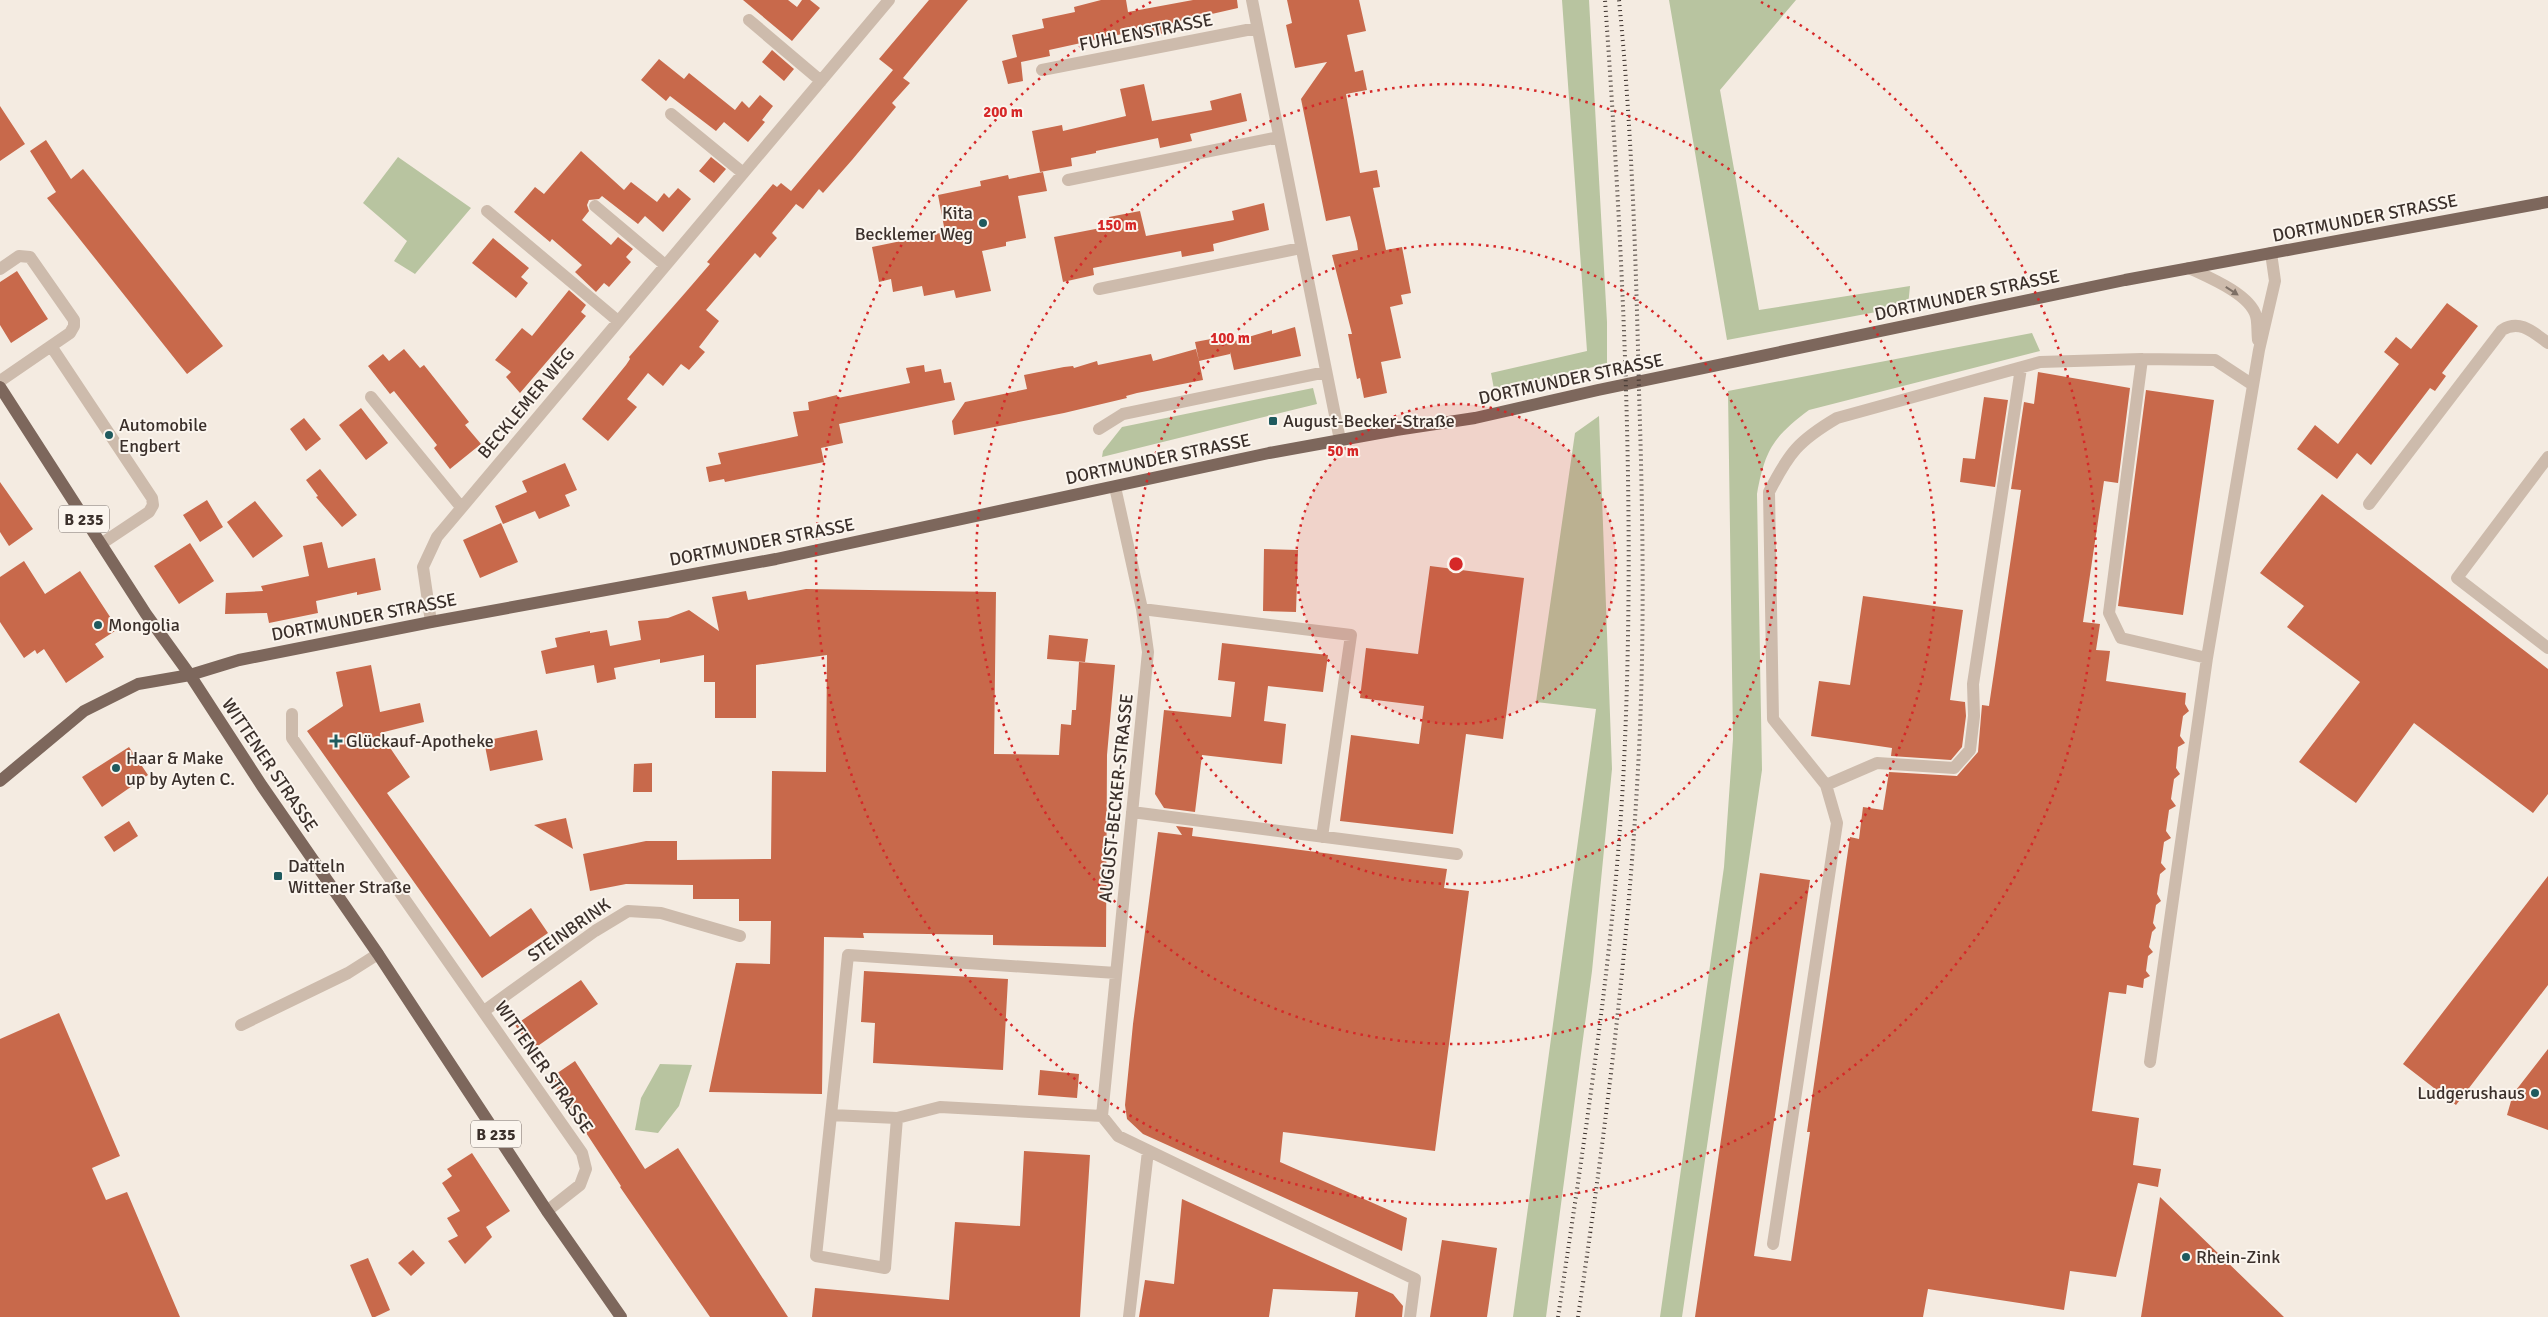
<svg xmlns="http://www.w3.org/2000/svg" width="2548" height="1317" font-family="Signika,sans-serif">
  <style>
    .green { fill: #b8c4a0 }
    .building { fill: #c8694b }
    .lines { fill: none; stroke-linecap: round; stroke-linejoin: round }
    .minor { stroke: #cdbbac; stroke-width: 12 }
    .major { stroke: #7d675c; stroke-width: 12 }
    .rail { stroke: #3b302b; stroke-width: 4; stroke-dasharray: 1 4; stroke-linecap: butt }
    .oneway { fill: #7d6f65 }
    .ring { fill: none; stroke: #d62828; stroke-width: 2.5; stroke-dasharray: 2.5 5 }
    .poi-dot { fill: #1f5a5e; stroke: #fbf5ee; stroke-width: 2 }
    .labels { text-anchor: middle; stroke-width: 4; stroke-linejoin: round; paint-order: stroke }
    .shield { fill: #fbf5ee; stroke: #756b66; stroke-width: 1 }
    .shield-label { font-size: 16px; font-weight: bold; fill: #3b302b }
    .street-label { font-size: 18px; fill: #3b302b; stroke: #fbf5ee }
    .poi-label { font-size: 18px; fill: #3b302b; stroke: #fbf5ee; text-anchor: start }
    .centre { fill: #d62828; stroke: #fbf5ee; stroke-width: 2.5 }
    .ring-label { font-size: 15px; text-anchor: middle; font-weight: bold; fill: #d62828; stroke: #fbf5ee; stroke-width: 4; stroke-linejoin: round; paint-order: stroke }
  </style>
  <rect width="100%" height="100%" fill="#f4ebe1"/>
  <path class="green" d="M1562,0H1589L1607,322V364L1494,389L1491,373L1587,351Z
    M1669,0H1796L1720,90L1759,310L1910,286L1908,306L1727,340Z
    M398,157L471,208L415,274L394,261L407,241L363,203Z
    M2032,333L2040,351L1809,410C1773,437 1765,450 1757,494L1762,770L1682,1317H1660L1724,867L1733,739L1728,391Z
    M1313,388L1317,404L1102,457L1103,451L1122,427Z
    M1599,416L1612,769L1592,971L1546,1317H1513L1596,709L1536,702L1575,433Z
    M660,1064L692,1065L679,1106L658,1133L635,1130L641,1098Z"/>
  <path class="building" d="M743,0H788L797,7L802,0H810L820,8L792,41Z
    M929,0H968L903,78L910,83L892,103L896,107L852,160L823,193L819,189L803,209L796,204L772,233L777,238L769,247L760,258L755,253L706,310L719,321L699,347L705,352L689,370L681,364L663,386L648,373L627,399L637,407L608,441L582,419L626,365L630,359L629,357L685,293L710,264L707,262L773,184L777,187L781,183L791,191L893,70L879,59Z
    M1101,0H1126L1128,12L1193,0H1237L1238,8L1168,24L1170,32L1138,38L1136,31L1049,50L1050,56L1021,62L1023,81L1008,84L1002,61L1017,57L1012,35L1044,28L1042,19L1075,12L1074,7Z
    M1287,0H1359L1366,31L1347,35L1355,72L1363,70L1367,90L1346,94L1354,138L1360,173L1377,170L1380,187L1373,188L1386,250L1402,247L1411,293L1401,295L1403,304L1390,307L1401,358L1381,362L1387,393L1364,398L1360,378L1357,379L1348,334H1352L1332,255L1358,250L1357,243L1350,216L1326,221L1301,99L1327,62L1295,68L1286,25L1292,23Z
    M772,50L794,69L784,81L762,62Z
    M659,59L684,79L689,73L735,110L742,101L749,108L760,95L773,106L762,120L765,122L748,142L724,122L716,131L670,96L666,101L641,80Z
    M1144,84L1152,121L1212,110L1210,101L1241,93L1247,121L1190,134L1192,141L1160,148L1158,138L1096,151V153L1071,158L1072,166L1040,172L1032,131L1062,125L1063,131L1126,116L1120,89Z
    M0,106L25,144L0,161Z
    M46,140L71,179L83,169L223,346L187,374L47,198L56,192L30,151Z
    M581,151L624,190L631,182L657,202L664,193L669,198L678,188L691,199L663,232L645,216L638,224L602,196L599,199L589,200L587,205L589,211L582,220L611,245L618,237L633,249L626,257L631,262L609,287L604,283L596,292L575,272L582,265L552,239L550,242L514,212L535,187L544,194Z
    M711,157L726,169L714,183L699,171Z
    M1043,172L1047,191L1018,196L1026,238L1006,242V246L982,251L991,291L956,298L954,290L924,296L922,286L893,292L891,279L879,282L872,247L945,232L938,195L981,186L980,181L1008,175L1009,179Z
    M1264,203L1269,230L1213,244L1214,251L1182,257L1181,251L1118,263L1093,268L1094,275L1063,282L1054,237L1111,226L1109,217L1140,211L1146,236L1234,220L1232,211Z
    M493,238L529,268L521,277L528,283L516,298L472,263Z
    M17,271L48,319L11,343L0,325V282Z
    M569,290L586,305L581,312L586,316L520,393L506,377L511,372L495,360L522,328L532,336Z
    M2447,303L2478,326L2442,373L2446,376L2435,391L2430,388L2371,465L2357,453L2337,479L2297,449L2315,425L2338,444L2399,364L2384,352L2396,337L2411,349Z
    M1295,327L1301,356L1234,370L1230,352V354L1199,361L1203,380L1137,393L1126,396L1127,398L1064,413L954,435L952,421L965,402L1027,389L1024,375L1064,367L1073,366L1074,368L1097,361L1098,365L1151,354L1153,361L1196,349L1199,361L1195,342L1227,336L1228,343L1272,330V334Z
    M404,349L420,368L424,365L469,422L465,425L481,444L450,469L434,448L437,445L394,391L390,394L368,366L383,354L389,361Z
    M924,365L925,372L941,369L944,383L951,382L955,400L839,424L843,443L821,448L824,462L725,482L724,479L709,482L706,467L721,464L718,453L798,436L793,412L809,410L808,402L837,395L838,398L910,383L906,368Z
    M2038,372L2130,388L2118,483L2104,481L2083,622L2100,624L2096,650L2110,651L2106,681L2186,693L2185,704L2189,711L2183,716L2180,736L2185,743L2178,747L2176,768L2180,774L2174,779L2171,799L2176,806L2169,810L2166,831L2171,838L2164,842L2161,863L2166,869L2160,874L2157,894L2161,901L2156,905L2153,923L2156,928L2152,932L2149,947L2153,952L2148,956L2146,971L2150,976L2144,979L2143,988L2127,985L2126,994L2109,992L2092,1111L2139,1118L2133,1165L2161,1169L2158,1187L2138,1183L2116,1277L2070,1271L2064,1310L1928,1289L1923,1317H1695L1760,873L1810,880L1754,1256L1791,1261L1810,1132H1807L1850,837L1859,839L1863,807L1883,810L1889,772L1957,776L1978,752L1982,705L1989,706L2021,490L2011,489L2024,402L2034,404Z
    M2146,390L2214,400L2183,615L2118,606Z
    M1984,397L2008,400L1995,487L1960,482L1963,458L1975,459Z
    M361,408L388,443L366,460L339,425Z
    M304,418L321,439L306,451L290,429Z
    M565,463L577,490L565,495L570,506L539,519L535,511L503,524L495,506L527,492L522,481Z
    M320,469L357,515L342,527L316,497L318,496L306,480Z
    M0,482L33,529L9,546L0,532Z
    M2322,494L2548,669V794L2533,813L2414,723L2356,803L2299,762L2360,682L2287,627L2304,606L2260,573Z
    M207,500L223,527L200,542L183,515Z
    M255,501L283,536L253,558L227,522Z
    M501,523L518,562L480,578L463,540Z
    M322,542L328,568L375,558L381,590L357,595V592L316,601L318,613L269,623L267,613L225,614L226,593L263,591L261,586L309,576L303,546Z
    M190,543L214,581L179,604L154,566Z
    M1264,549L1298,550L1296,612L1263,611Z
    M24,561L45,594L80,571L118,629L95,644L104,657L66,683L44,649L37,654L35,650L24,658L0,622V577Z
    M1430,566L1524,578L1503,739L1466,734L1453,834L1340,821L1351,735L1419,744L1424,706L1360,698L1366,648L1418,654Z
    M806,589L996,592L994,754L1059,755L1061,724L1071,725L1072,710H1076L1079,662L1115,665L1107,755L1106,947L993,945V935L863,933L864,938L824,937L822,1094L709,1092L736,963L770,964L771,921H739V899H693V885L626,884L590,891L583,854L646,841H677V860L771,859L772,771L826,772L827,655L756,665V718H715V682H704V655L660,663V659L614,668L616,679L597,683L594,665L546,674L541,651L557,647L555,638L590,631V633L607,630L610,646L641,640L638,621L668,618L689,610L719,631L712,597L746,591L748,600Z
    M1863,596L1963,610L1950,700L1965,702L1966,716L1962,747L1951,760L1891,756L1892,748L1811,736L1819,681L1850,685Z
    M1049,635L1088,639L1085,662L1047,659Z
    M1222,643L1328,655L1323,692L1268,686L1264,721L1286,724L1282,764L1202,755L1195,812L1164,808L1155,794L1164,710L1231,717L1235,682L1218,680Z
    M371,665L380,712L420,703L424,722L380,733L410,777L387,793L490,937L531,908L548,933L482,978L307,731L343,706L336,672Z
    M537,730L543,760L490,771L484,741Z
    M129,747L148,775L102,807L82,777Z
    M652,763V792H633L634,764Z
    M566,818L573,849L534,825Z
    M129,821L138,836L114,852L104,837Z
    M1176,826L1193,828L1192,836L1447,869L1444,888L1469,891L1435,1151L1283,1132L1280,1162L1407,1218L1402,1251L1143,1134L1127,1119L1125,1105L1133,1024L1158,832L1182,835Z
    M2548,876V985L2456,1105L2403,1064Z
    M864,971L1008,979L1003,1070L873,1063L875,1023L861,1022Z
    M581,980L598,1004L532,1050L515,1025Z
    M59,1013L120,1156L92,1168L106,1200L127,1192L180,1317H0V1039Z
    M2548,1049V1130L2507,1115L2513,1094Z
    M575,1061L645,1169L678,1148L788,1317H710L620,1187L621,1186L550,1078Z
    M1040,1070L1079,1074L1077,1098L1038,1095Z
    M1024,1151L1090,1155L1080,1317H812L815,1288L949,1300L955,1222L1020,1226Z
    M472,1153L510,1211L486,1227L492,1237L465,1264L448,1241L458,1236L447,1218L460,1211L442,1183L452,1176L447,1169Z
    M2160,1197L2284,1317H2141Z
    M1182,1199L1393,1294L1403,1306L1402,1317H1355L1358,1292L1273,1289L1269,1317H1139L1145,1280L1174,1284Z
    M1442,1240L1497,1248L1487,1317H1430Z
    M413,1250L425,1263L411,1276L398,1263Z
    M368,1258L390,1310L375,1317H372L350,1265Z"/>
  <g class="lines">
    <path class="minor" d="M1252,0L1340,440
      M749,20L821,81
      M1042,70L1257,28
      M671,114L743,173
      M1068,180L1279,137
      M595,206L665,265
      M487,211L618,321
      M2189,268C2208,277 2250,294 2256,316C2258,323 2257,332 2258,340
      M0,269L19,256L30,257L74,320V326L70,333L0,381
      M1099,289L1301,248
      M51,346L152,498L153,505L149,512L101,544
      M2142,359L2109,613L2121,638L2207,658
      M371,397L461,507
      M1099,429L1123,414L1326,372
      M2548,457L2457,578L2548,648
      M2369,504L2502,330C2520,319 2533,332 2548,343
      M1142,609L1351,635L1322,837
      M431,622L423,567L437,537L889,0
      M292,714V738L582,1153L586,1169L580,1185L547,1211
      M1826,785L1877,763L1954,768L1970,750L1974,716L1973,684L2021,368
      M1132,812L1457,854
      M1116,973L848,955L816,1256L885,1268L897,1118L940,1107L1102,1116L1118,1136L1415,1279L1410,1317
      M484,1011L595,931L628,911L661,913L740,936
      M241,1025L348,973L378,954
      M2150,1062L2207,658L2259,350L2275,281L2271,253
      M831,1115L897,1118
      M1102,1116L1148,652L1142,609L1115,487
      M1773,1244L1837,823L1826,785L1773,719L1769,492C1789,453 1798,441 1837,418L2040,362L2142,359L2215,360L2253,385
      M1129,1317L1148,1151"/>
    <path class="major" d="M0,387L146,614L190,675L262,786L378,954L547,1211L621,1317
      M0,781L84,711L138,684L190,675L239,660L431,622L776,559L1269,453L1396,430L1475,418L1598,390L2125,280L2548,202"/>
    <path class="rail" d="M1558,1317C1585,1135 1615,947 1624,763C1636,509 1623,253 1605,0
      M1578,1317C1605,1135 1628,953 1638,769C1645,643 1643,517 1639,391C1636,261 1632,130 1619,0"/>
  </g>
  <defs><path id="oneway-solid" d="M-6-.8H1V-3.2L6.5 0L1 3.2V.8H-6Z" transform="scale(1.25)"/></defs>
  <use class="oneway" href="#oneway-solid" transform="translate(2232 291) rotate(33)"/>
  <circle cx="1456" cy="564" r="160" fill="#d62828" fill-opacity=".12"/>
  <g class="ring">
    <circle cx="1456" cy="564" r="160"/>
    <circle cx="1456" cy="564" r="320"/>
    <circle cx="1456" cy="564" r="480"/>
    <path d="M1761 2A640 640 0 1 1 1151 2"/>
  </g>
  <g class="poi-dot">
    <circle cx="983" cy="223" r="5"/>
    <rect x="1268" y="416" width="10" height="10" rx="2.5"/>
    <circle cx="109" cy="435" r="5"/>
    <circle cx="98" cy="625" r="5"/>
    <path d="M333.5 733.5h5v5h5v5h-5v5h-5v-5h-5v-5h5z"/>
    <circle cx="116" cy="768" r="5"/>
    <rect x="273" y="871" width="10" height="10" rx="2.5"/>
    <circle cx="2535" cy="1093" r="5"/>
    <circle cx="2186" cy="1257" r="5"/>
  </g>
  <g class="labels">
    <g class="shield">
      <rect x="59" y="505.5" width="50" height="27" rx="4"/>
      <rect x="471" y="1120.5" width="50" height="27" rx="4"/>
    </g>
    <g class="shield-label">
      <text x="84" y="525">B 235</text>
      <text x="496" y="1140">B 235</text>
    </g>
    <g class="street-label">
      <text transform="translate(1146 32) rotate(-11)" y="6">FUHLENSTRASSE</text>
      <text transform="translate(2365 218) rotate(-11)" y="6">DORTMUNDER STRASSE</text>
      <text transform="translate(1967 295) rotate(-12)" y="6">DORTMUNDER STRASSE</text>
      <text transform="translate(1571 379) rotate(-12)" y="6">DORTMUNDER STRASSE</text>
      <text transform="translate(526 403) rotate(-50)" y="6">BECKLEMER WEG</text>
      <text transform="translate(1158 459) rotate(-12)" y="6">DORTMUNDER STRASSE</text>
      <text transform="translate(762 542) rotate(-11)" y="6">DORTMUNDER STRASSE</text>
      <text transform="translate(364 617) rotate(-11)" y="6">DORTMUNDER STRASSE</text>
      <text transform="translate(270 765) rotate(56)" y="6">WITTENER STRASSE</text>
      <text transform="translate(1116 798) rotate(-84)" y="6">AUGUST-BECKER-STRASSE</text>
      <text transform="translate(569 930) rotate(-35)" y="6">STEINBRINK</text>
      <text transform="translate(544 1067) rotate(55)" y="6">WITTENER STRASSE</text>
    </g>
    <g class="poi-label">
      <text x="973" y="219" text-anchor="end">Kita<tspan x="973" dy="21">Becklemer Weg</tspan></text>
      <text x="1283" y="427">August-Becker-Straße</text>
      <text x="119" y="431">Automobile<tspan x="119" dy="21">Engbert</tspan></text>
      <text x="108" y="631">Mongolia</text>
      <text x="346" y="747">Glückauf-Apotheke</text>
      <text x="126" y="764">Haar &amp; Make<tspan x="126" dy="21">up by Ayten C.</tspan></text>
      <text x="288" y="872">Datteln<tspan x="288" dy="21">Wittener Straße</tspan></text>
      <text x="2525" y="1099" text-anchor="end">Ludgerushaus</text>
      <text x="2196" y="1263">Rhein-Zink</text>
    </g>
  </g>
  <circle cx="1456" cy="564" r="8" class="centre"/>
  <g class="ring-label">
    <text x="1003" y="117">200 m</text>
    <text x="1117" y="230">150 m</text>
    <text x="1230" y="343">100 m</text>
    <text x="1343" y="456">50 m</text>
  </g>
</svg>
